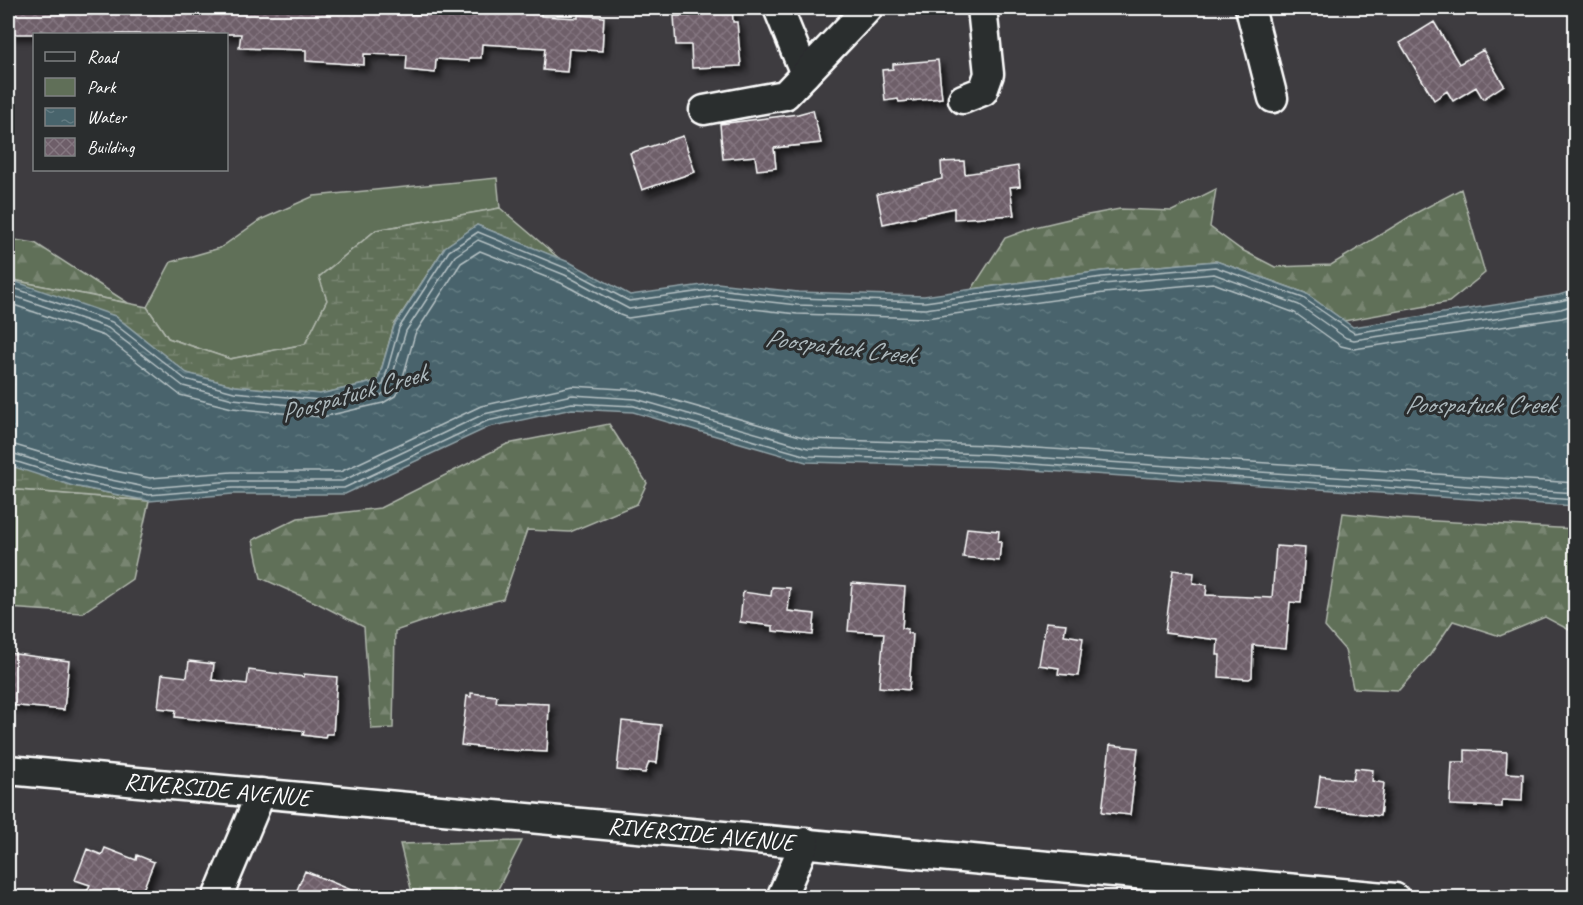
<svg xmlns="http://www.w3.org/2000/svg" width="1583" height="905" font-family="Caveat,sans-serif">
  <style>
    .green { fill: #606f58; stroke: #b0b7ac; stroke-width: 1.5 }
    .forest { fill: url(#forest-firs); stroke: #b0b7ac; stroke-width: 1.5 }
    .wetland { fill: url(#wetland-marsh); stroke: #b0b7ac; stroke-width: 1.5 }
    .water { fill: url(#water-ripples); stroke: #91a2a7; stroke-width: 1.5 }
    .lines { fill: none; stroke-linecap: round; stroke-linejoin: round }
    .shore { stroke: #b6c1c4; stroke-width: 1.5 }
    .building { fill: url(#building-cross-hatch); stroke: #fff; stroke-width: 1.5; filter: url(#shadow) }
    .minor-casing { stroke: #fff; stroke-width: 33 }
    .minor { stroke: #2a2d2e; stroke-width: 28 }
    .labels { text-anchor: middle; stroke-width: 6; stroke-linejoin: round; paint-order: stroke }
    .street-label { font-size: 24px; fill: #fff; stroke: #2a2d2e }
    .water-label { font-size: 26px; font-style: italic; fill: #adb9bd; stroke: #2a2d2e }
  </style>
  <defs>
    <pattern id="forest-firs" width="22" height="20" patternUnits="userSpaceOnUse" patternTransform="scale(1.5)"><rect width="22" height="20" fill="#606f58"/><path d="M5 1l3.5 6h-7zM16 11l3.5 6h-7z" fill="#788571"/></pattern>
    <pattern id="wetland-marsh" width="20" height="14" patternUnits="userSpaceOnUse" patternTransform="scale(1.5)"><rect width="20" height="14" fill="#606f58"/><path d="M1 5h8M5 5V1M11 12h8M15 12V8" fill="none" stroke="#788571"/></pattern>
    <pattern id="water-ripples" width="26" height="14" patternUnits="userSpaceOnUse" patternTransform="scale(1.5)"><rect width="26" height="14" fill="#48646c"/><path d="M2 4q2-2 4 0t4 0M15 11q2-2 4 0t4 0" fill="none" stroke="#637b82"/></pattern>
    <pattern id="building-cross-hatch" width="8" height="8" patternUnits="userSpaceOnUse" patternTransform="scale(1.5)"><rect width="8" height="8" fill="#6e5e69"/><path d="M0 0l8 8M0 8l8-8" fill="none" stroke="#847680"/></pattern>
    <filter id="shadow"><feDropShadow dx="5.5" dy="5.5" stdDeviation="3" flood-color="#0009"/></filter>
  </defs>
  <rect width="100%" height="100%" fill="#3e3c40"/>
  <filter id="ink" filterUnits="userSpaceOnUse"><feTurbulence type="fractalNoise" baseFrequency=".0167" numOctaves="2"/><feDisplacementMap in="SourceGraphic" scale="12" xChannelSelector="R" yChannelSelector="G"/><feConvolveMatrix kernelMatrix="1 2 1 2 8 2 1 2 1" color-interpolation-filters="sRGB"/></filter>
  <g filter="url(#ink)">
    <path class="green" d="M497,178L500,208L376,230L320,276L327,300L305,344L230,359L168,338L147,307L171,262L220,248L260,220L314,196Z"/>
    <path class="forest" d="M1216,189L1210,227L1240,249L1275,267L1331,265L1414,214L1461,189L1485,273L1449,302L1344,321L1305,293L1216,261L1102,271L972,289L1005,238L1035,227L1077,217L1120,209L1172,211Z
      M8,239L35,243L128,303L8,279Z
      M609,424L647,483L637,504L570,532L527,530L503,599L439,616L395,631L393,728L371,729L364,627L319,604L261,578L253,540L298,518L380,508L507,444Z
      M8,489L149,501L132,579L82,613L8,608Z
      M1343,513L1401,519L1575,529V633L1545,617L1500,636L1453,621L1430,655L1399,690L1353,688L1345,650L1325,627Z
      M522,841L494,897H413L400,844Z"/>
    <path class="wetland" d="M500,208L560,259L477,225L445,247L394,325L378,381L320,394L235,386L186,373L115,316L8,296V279L147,307L168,338L230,359L305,344L327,300L319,277L376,230Z
      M8,460L73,486L149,501L8,489Z"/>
    <path class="water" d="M477,225L571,263L630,295L717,283L798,292L924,296L1102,271L1216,261L1305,293L1353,327L1559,295L1575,290V506L987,467L806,462L633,412L572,409L489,427L345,494H233L149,501L73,486L8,465V279L115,316L187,373L235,386L320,394L378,381L394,326L445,247Z"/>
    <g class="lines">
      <path class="shore" d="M8,286L112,322L185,379L234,392L320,400L383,385L399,328L449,251L478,232L568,269L629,301L717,289L798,298L925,302L1102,277L1215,267L1303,298L1354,333L1560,301L1576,297
        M8,294L108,328L183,386L233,399L320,408L381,395L388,390L406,331L455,256L478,240L565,275L629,309L717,296L797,305L925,309L1103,284L1214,274L1299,305L1346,338L1354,340L1561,309L1576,304
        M8,303L104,336L180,395L232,408L322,417L383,403L395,396L400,388L415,334L461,263L480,251L561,283L620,315L628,318L717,305L797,314L926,318L1104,293L1213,283L1295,313L1341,346L1354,349L1562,318L1576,314
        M8,443L79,464L150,478L232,472H340L481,406L572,386L638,390L810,439L989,445L1576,483
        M8,452L77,473L150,488L232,481H342L484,414L572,395L636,399L808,448L988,454L1576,493
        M8,459L75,480L149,495L233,488H344L487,421L572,403L634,406L807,456L987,461L1576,500"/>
    </g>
    <path class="building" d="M8,8H381V13L451,15L452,8H484L541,12V16L578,18V15L604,17L602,51L569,49L567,72L543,70L545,48L482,44L481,58H469V61L436,59L435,73L406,70L407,55L364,54V65L306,61V50L239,48L241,34H73L41,31V34H8Z
      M689,8H732L733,22H737L741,66L692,68L691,45H676L674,16H689Z
      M1434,22L1459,64L1483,50L1504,85L1483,99L1476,87L1453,101L1447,91L1434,100L1400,43Z
      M938,60L942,98L899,102L898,99L885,101L882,70L893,69V64Z
      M813,110L821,143L774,148L776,168L757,170L755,156L723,159L720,124L798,114Z
      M683,136L695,172L642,190L630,153Z
      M964,161L965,174L1018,166L1020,186L1010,187L1014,215L954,219V208L883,224L877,194L942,179L941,162Z
      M967,528L999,531L998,542H1001L999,561L963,557Z
      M1276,546L1305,548L1301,603L1290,602L1286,648L1253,645L1252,677L1249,679L1219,677L1220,655H1217L1218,640L1165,633L1173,570L1194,573L1193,583L1207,585L1206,595L1272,598Z
      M852,583L905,587L902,628L908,629L907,633L913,634L909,690L879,687L884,633L848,631Z
      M772,587L790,588L788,611L815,614L813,635L773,631V626L740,622L743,592L771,596Z
      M1046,622L1066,624L1064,635L1083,638L1078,676L1058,674L1059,668L1039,665Z
      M8,653L69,661L64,710L8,705Z
      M189,661L214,664L212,680L247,684L249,670L304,677V674L337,677L333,734H326L325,738L303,735L304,731L299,730L175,717L176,710L158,708L162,674L187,677Z
      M471,693L497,696L496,702L549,704L547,752L507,750L461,745L467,696L471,697Z
      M622,721L661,725L657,763L649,762L645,773L617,770Z
      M1110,745L1138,748L1130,815L1102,812Z
      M1465,750L1507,752L1506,773L1523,774L1522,801L1502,800V807L1450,805L1452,762H1465Z
      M1355,768L1373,770L1372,781L1384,783L1380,816L1316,808L1320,776L1353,780Z
      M105,848L136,860L137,855L154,862L140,897H84L90,885L75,880L87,849L102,855Z
      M305,871L368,897H294Z"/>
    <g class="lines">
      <defs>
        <g id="minor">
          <path d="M778,8L805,74"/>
          <path d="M1250,8L1273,98"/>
          <path d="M963,99L983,91L989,74L982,8"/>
          <path d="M704,110L785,95L868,8"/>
          <path id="s1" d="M8,770L1395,898"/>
          <path d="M217,898L261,793"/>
          <path d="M781,898L805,842"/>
        </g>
      </defs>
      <use href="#minor" class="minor-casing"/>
      <use href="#minor" class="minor"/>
    </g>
  </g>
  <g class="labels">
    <g class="street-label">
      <text dy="8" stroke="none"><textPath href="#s1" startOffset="210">RIVERSIDE AVENUE</textPath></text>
      <text dy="8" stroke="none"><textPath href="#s1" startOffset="696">RIVERSIDE AVENUE</textPath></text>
    </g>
    <g class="water-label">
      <text transform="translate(840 346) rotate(7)" y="9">Poospatuck Creek</text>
      <text transform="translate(353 393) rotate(-16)" y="9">Poospatuck Creek</text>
      <text x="1480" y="413">Poospatuck Creek</text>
    </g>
  </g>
  <rect width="1583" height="905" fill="none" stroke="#2a2d2e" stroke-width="30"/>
  <rect x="15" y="15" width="1553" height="875" fill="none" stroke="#fff" stroke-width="2" filter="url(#ink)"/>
  <rect x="33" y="33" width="195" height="138" fill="#2a2d2e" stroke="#7f8182" stroke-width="1.5"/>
  <rect x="45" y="52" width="30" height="9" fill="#2a2d2e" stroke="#7f8182" stroke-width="1.5"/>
  <text x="87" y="63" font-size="18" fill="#ffffff">Road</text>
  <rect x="45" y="78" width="30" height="18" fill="#606f58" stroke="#7f8182" stroke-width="1.5"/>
  <text x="87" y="93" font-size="18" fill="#ffffff">Park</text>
  <rect x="45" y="108" width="30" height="18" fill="url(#water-ripples)" stroke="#7f8182" stroke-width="1.5"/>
  <text x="87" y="123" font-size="18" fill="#ffffff">Water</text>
  <rect x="45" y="138" width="30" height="18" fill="url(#building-cross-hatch)" stroke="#7f8182" stroke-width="1.5"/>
  <text x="87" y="153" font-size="18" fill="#ffffff">Building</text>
</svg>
